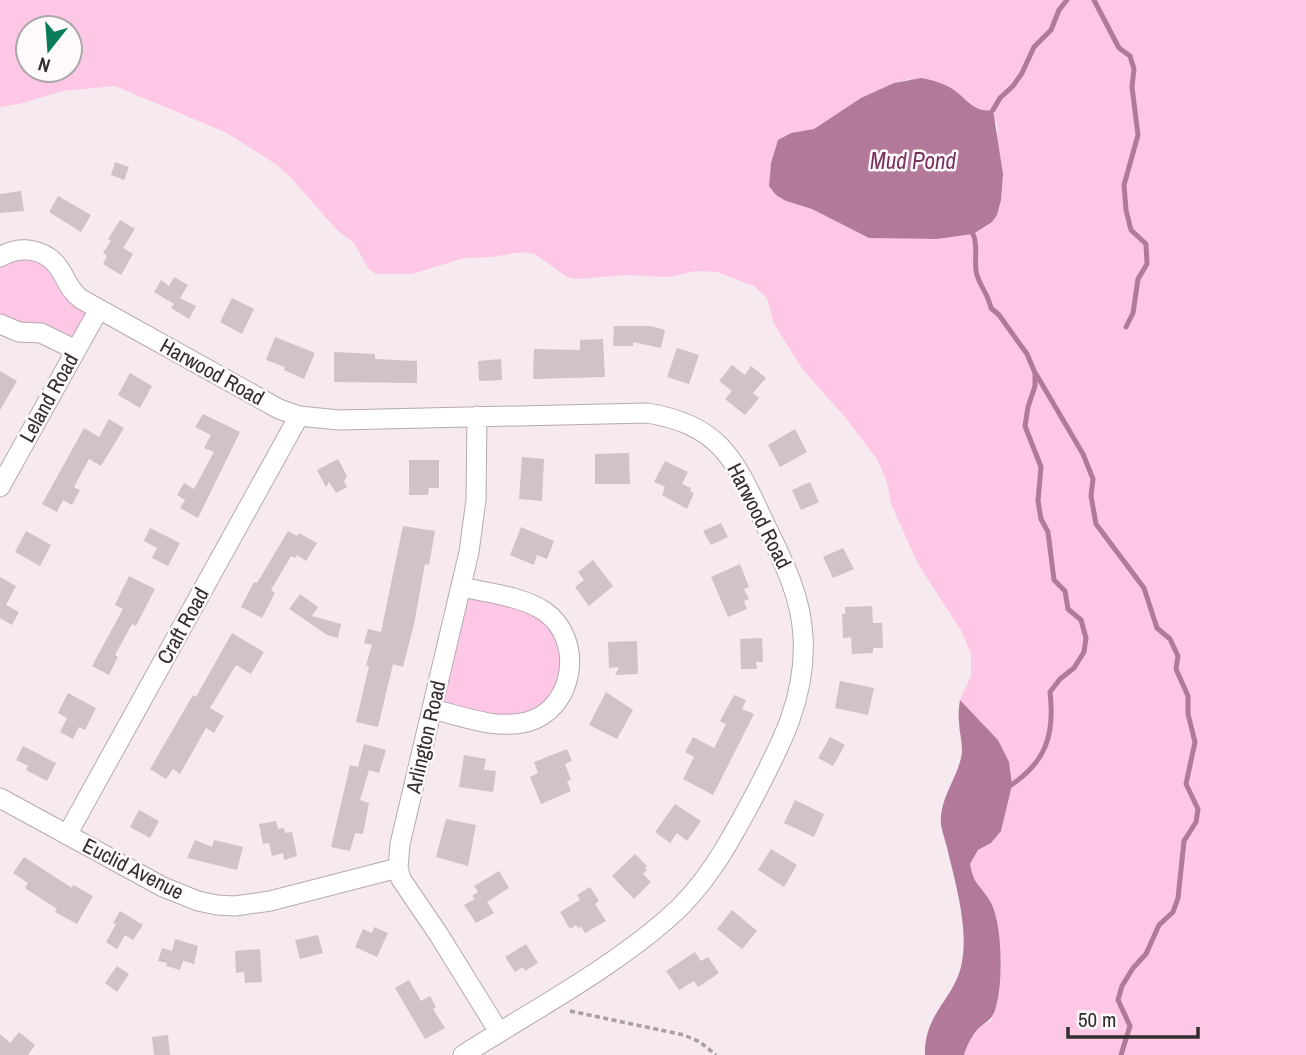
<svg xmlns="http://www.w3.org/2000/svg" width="1306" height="1055" font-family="'Archivo Narrow',sans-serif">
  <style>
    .green { fill: #fec7e5; fill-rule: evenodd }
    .water { fill: #b3799a }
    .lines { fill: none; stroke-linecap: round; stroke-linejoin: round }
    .stream { stroke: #b3799a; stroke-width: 5 }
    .building { fill: #cfc2c9 }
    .minor-casing { stroke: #b6a9b0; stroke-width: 21 }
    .path { stroke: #a89ea3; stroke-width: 3.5; stroke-dasharray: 5 3.5; stroke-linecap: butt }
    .minor { stroke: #fff; stroke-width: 19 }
    .labels { text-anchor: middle; stroke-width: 5; stroke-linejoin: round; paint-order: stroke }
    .street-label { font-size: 21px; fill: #322d2f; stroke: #fef9fb }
    .water-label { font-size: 23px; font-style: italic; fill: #7a325f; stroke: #fef9fb }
  </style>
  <rect width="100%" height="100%" fill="#f6e9f0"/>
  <path class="green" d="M0,0H1306V1055H964L969,1041L981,1026L991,1021L997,1006L1001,965L992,903L973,880L970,864L978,850L991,843L1001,831L1005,809L998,740L960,700L971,676V654L962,632L918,564L891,504L887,482L877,459L845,417L803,370L774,324L767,298L754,286L717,272L697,271L668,277L626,275L576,279L567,277L535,254L522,252L492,257L464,258L412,274H376L368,268L354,243L338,231L291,178L277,165L227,133L115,86L62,91L23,103L0,107ZM28,28H70V70H28ZM909,79L968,101L974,109L984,112L997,123L998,149L973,234L937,239L869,238L812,209L786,201L769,186L771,163L778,140L791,133L814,129L861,99L894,83Z
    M27,250L98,309L76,350L0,324V257Z
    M462,587L541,610L570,669L530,721L432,709Z"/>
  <path class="water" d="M921,78C932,80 944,83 954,90C968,100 974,113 993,110L1003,174L1001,200L997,215L992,222L973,234L937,239L869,238L812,209L786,201L776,195L769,186L771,163L778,140L791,133L814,129L861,98L894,83Z
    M960,700L998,740L1009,762L1012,785L1001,831L991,843L978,850L970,864C974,886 980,884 990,901C1003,923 1003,983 996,1007C993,1019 988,1020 980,1027C972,1035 967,1045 964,1055H925C924,1012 955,1000 962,962C968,929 957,889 949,856C947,846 943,835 941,825C939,800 956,780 961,758C964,745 959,734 959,721C958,714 959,707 960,700Z"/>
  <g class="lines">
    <path class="stream" d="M1094,0L1119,48L1130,56L1134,69L1132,87L1138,135L1124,185L1126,210L1131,230L1146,244L1147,264L1138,279L1133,313L1126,327
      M993,110L1000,98L1013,86L1022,73L1034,47L1051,30L1059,10L1067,0
      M973,234C979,247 973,261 977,275C981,288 988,294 991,308L999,315L1027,354L1035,373V386L1028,407L1025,426L1041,467L1038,501L1041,519L1048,532L1054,580L1065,591L1068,609L1081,620L1086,638L1084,652L1074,668L1060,679L1050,692C1055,735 1046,763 1008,787
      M1036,374L1083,454L1093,479L1091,496L1096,524L1144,588L1157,628L1170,639L1178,656L1176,669L1188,696V714L1195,742L1186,784L1198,809L1196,822L1184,841L1178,898L1173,912L1159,925L1146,954L1133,968L1122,986L1118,1000L1130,1026L1121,1055"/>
  </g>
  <path class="building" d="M115,162L129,167L124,180L111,175Z
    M21,191L24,211L0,213V194Z
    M58,196L91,215L81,232L49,212Z
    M120,220L135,229L123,248L133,254L121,275L103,264L107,256L103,253L111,241L108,239Z
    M174,277L188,285L180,298L196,306L189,319L171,308L174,304L154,292L161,280L169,286Z
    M232,298L254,309L242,334L220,322Z
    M614,326H651L665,330L661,348L633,342V346H613Z
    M275,337L315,353L304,379L284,370L285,367L266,360Z
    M603,339L605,377L533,379L534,349L580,350V340Z
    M677,348L699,355L689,384L667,377Z
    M334,352L375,354V359L417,361V383L334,382Z
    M501,359L502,380L479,381L478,361Z
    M732,365L745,375L751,366L766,378L753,393L759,398L745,415L725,399L732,391L719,381Z
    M0,371L17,381L0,410Z
    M130,373L152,386L140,408L118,395Z
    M203,414L240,432L198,518L180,508L185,500L177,495L184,483L194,489L214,452L204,448L211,435L195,427Z
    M109,419L124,428L101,466L89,459L74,487L80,490L72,505L63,500L57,512L42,504L84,428L99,437Z
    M795,429L807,452L780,467L768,445Z
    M629,453L630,484H595V454Z
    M522,457L544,459L542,501L519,499Z
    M338,459L347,476L344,481L347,487L336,493L329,482L326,487L317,470Z
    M409,460H439V488H429L428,495H409Z
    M665,461L688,472L682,484L691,488L690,491L694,493L687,509L662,495L665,487L654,482Z
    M810,482L819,502L801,510L792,490Z
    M721,523L728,537L711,545L703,531Z
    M403,526L435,531L429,565L425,564L414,624L403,667L393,664L378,727L356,722L369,666L366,665L372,645L364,643L368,629L381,632Z
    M521,527L554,541L547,559L537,555L534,565L510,555Z
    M150,528L180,543L168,566L152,558L157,548L144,541Z
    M26,531L51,545L40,566L15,552Z
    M288,531L297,536L299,533L317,543L306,561L297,555L295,558L291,556L271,590L275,593L262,618L241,607L254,582L257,583Z
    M843,548L854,569L833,578L823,557Z
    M593,560L613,586L589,606L575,587L584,580L578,572Z
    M740,564L749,587L744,589L749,599L744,601L747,609L728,617L711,577Z
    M129,576L155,589L136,626L132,624L115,655L118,657L109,675L92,666L123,609L115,605Z
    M0,577L16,586L6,605L19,612L12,625L0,618Z
    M300,594L318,607L312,616L341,624L338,638L327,635L289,609Z
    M872,606L873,623H882L883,648H873V653L852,654L851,637L843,638L842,614H845V607Z
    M232,633L264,652L251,674L236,665L210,708L224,716L214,733L206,728L180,774L173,769L166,779L150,769L193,695L196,697Z
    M762,638L763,662H756L757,669H741L740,639Z
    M637,641L638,674L615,675L619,667L609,668L608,642Z
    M840,681L874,688L868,715L835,708Z
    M606,692L633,710L617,739L589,725Z
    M68,693L96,708L85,730L79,727L73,739L60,732L67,718L58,713Z
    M734,695L746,700L742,709L754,714L713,795L683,779L694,757L685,752L693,737L714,748L726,724L720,721Z
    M830,737L845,745L833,766L818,758Z
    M364,744L386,750L379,773L369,770L360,800L369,803L363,834L355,833L350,851L331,847L350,765L358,767Z
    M23,746L56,763L47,781L26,770L28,766L16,760Z
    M567,749L572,761L565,764L571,780L567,781L571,791L541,804L530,777L538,773L534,762Z
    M464,755L486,759L484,770L496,771L493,792L459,787Z
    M795,800L824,814L814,837L784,823Z
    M675,804L701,821L687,841L677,833L670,843L655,832Z
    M139,810L159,821L150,838L130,827Z
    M446,819L476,825L468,866L436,857Z
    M276,821L278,829L284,828L285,833L292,832L297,856L284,860L283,853L272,856L269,843L263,844L259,824Z
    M195,840L212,847L214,840L243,847L237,870L187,858Z
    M771,849L797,865L784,887L758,870Z
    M635,854L647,866L645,868L647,870L643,874L651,882L634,899L612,876Z
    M24,857L72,888L73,885L93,896L77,924L55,912L57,909L25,888L28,883L13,873Z
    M499,871L509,888L487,902L494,913L476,923L464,905L475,899L472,896L478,892L474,886Z
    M590,887L599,901L595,904L606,921L585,933L581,926L578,928L576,925L570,929L560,912L580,900L577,895Z
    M732,910L757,931L742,949L717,929Z
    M120,911L143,925L133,940L125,935L117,949L106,942L116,924L113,923Z
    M374,927L388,933L377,957L355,947L363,929L372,933Z
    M318,935L323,953L300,959L295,940Z
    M175,939L198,946L194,964L183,961L180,970L166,966L167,963L158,961L162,948L172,951Z
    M526,944L538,963L525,971L523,967L515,972L505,957Z
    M260,949L262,982L245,983L244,972L236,973L235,951Z
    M695,952L701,961L708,957L719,973L698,987L694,981L679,990L666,971Z
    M117,966L129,974L117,992L105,983Z
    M409,980L421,1001L430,996L436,1007L433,1009L445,1028L425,1039L395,988Z
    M19,1032L35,1045L28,1055H0V1034L10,1043Z
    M168,1035L170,1055H154L152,1037Z"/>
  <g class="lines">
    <defs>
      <path id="minor" d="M0,257C20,245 45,248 59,268C67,280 69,290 81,299L279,409L299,416L339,420L647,413C723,425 736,463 766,526C783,561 801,596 803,636C807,697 780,747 752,800C728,845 705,887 666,920C606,972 530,1012 463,1055
        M0,324L19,332L41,333L76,350
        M477,416L476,500L469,552L400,844L398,868L401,879L439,935L499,1032
        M0,487L99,309
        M432,709C462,716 496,730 527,722C575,709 585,639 544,611C521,596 488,593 462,587
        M0,798L163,887L198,901L217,905L235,906L270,901L398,868
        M67,835L299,416"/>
    </defs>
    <use href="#minor" class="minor-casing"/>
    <path class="path" d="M570,1011L684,1035L700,1042L716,1055"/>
    <use href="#minor" class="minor"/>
  </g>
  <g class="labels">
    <g class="street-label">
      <text transform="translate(212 372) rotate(29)" y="7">Harwood Road</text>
      <text transform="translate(49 398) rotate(-61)" y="7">Leland Road</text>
      <text transform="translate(759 516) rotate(63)" y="7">Harwood Road</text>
      <text transform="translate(183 626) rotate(-61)" y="7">Craft Road</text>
      <text transform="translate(426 737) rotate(-77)" y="7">Arlington Road</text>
      <text transform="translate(133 869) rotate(27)" y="7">Euclid Avenue</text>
    </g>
    <g class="water-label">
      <text x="913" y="169">Mud Pond</text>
    </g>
  </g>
  <g transform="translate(49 49) rotate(197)"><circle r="33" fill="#fef9fb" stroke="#aca7a9" stroke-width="2"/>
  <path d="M0-5L12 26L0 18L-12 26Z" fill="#097d59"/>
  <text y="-10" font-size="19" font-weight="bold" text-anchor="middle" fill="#322d2f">N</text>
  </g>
  <path d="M1068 1027v10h130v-10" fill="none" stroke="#322d2f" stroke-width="3.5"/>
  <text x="1078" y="1027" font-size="21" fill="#322d2f" stroke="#fef9fb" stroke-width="5" paint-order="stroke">50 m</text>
</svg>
